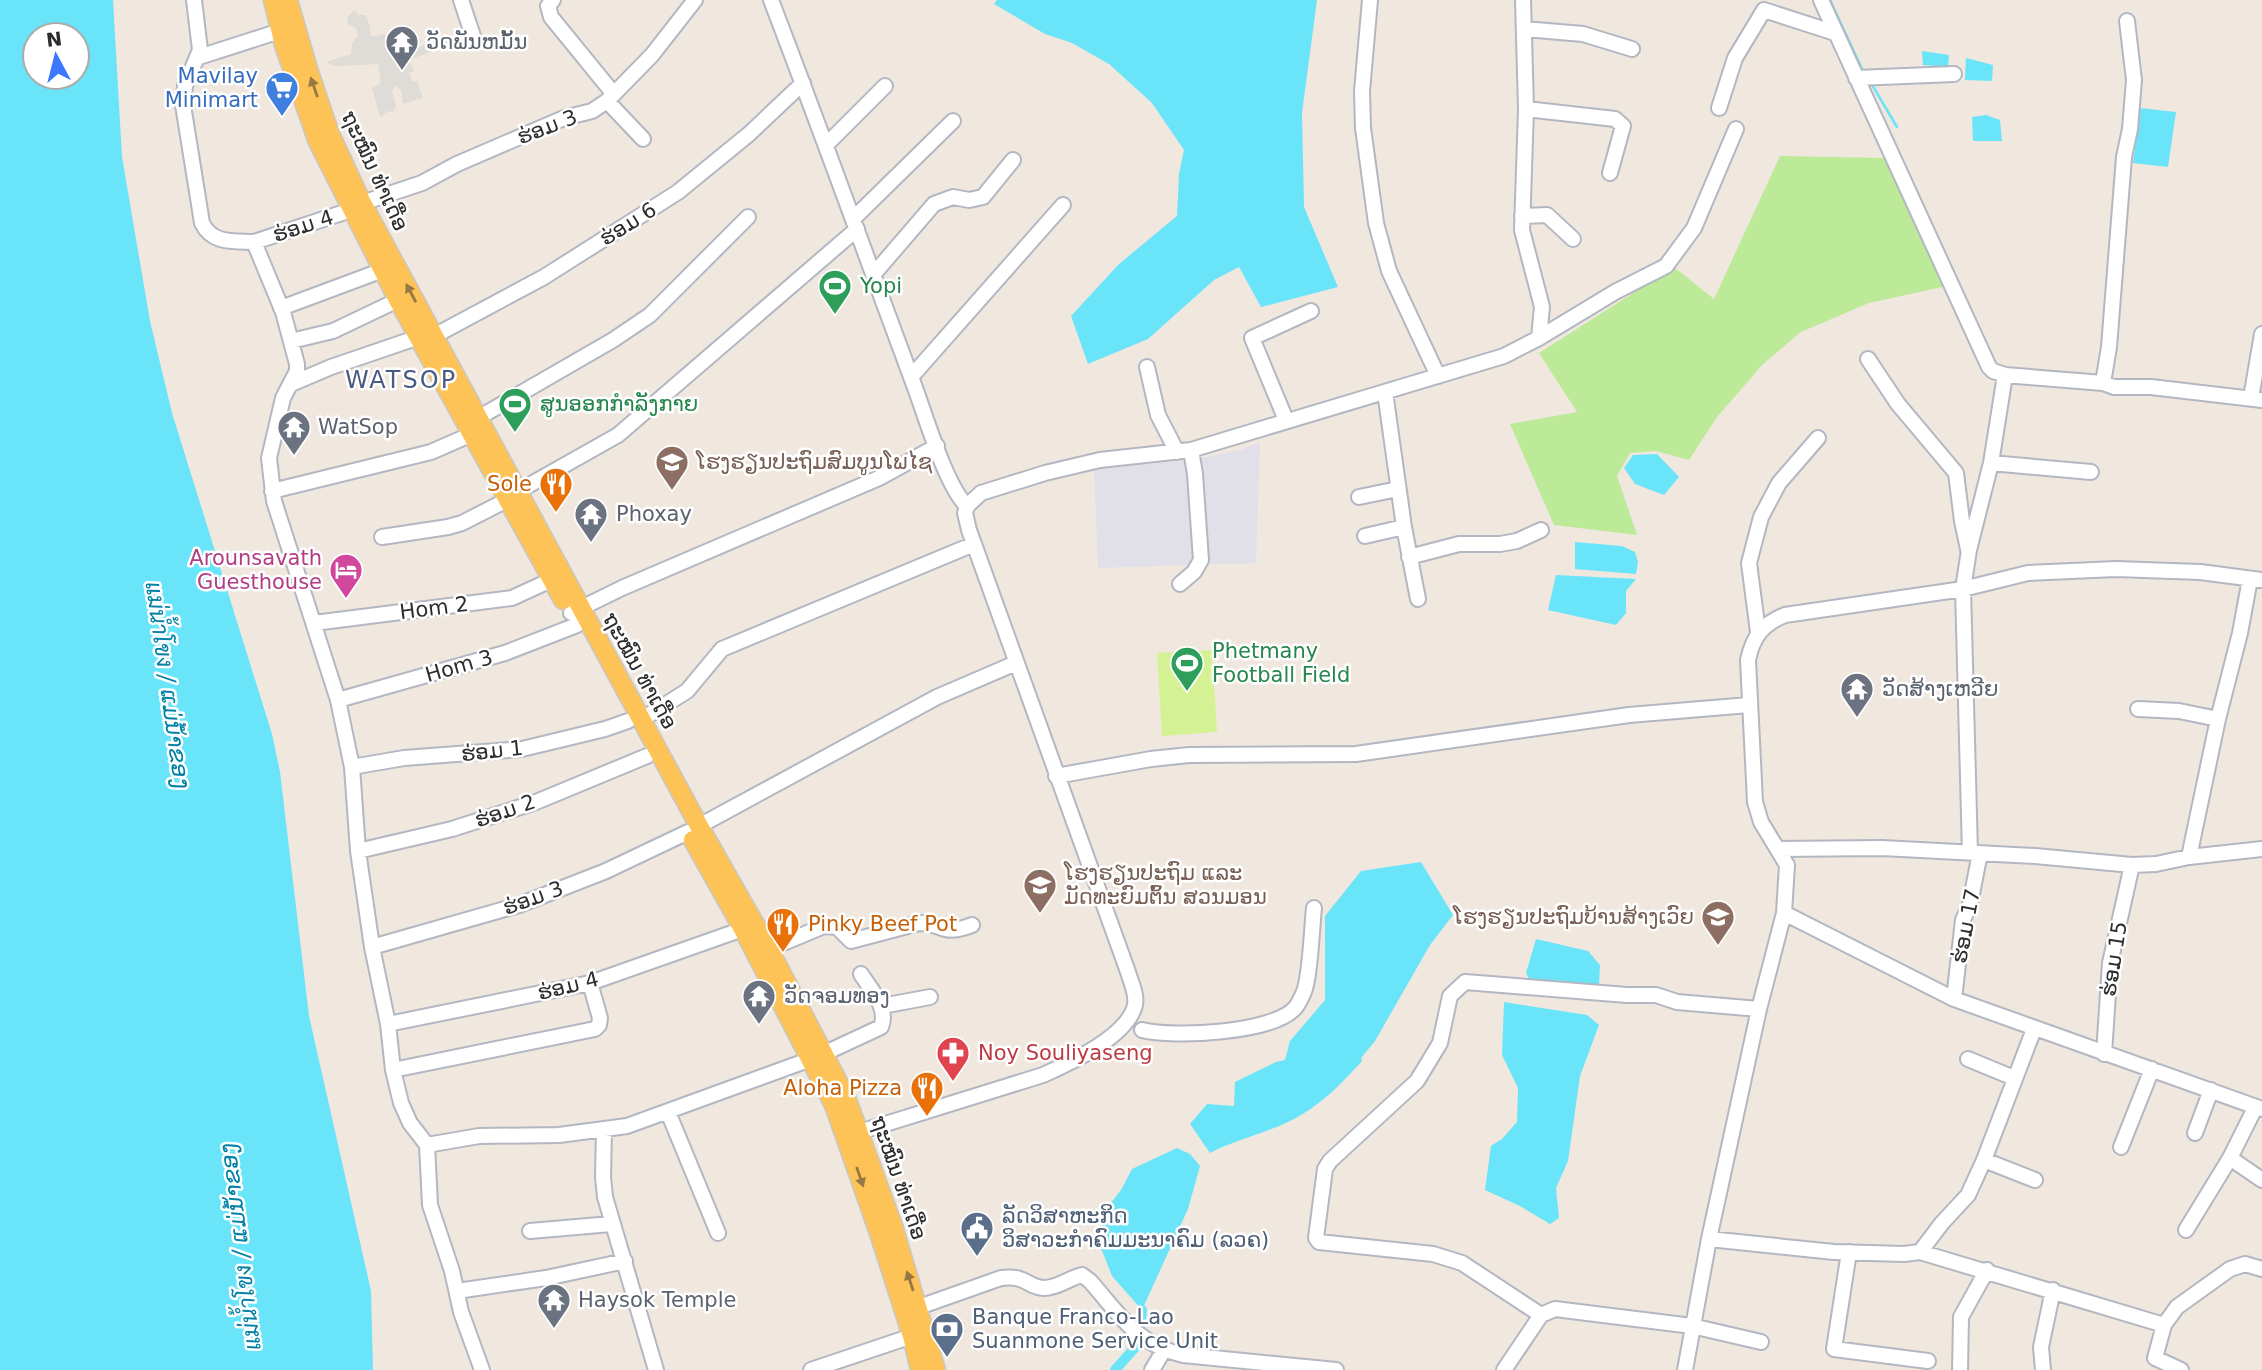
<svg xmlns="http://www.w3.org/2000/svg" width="2262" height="1370" font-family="'DejaVu Sans','Noto Sans Lao',Sarabun,sans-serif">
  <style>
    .industrial { fill: #e1e0e8 }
    .green { fill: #bdea98 }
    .pitch { fill: #d4f293 }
    .plaza { fill: #dfdbd7 }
    .water { fill: #6ae4f9; fill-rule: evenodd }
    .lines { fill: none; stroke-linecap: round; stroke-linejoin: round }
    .stream { stroke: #6ae4f9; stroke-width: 2.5 }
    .canal { stroke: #6ae4f9; stroke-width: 10 }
    .minor-casing { stroke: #b3b7c2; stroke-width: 18 }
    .major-casing { stroke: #c8c8c8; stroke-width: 21 }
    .minor { stroke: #fff; stroke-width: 14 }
    .major { stroke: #fdc357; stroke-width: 18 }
    .oneway { fill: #957842 }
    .labels { text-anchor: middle; stroke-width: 5; stroke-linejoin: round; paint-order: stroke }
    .worship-label { font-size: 21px; fill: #5b616d; stroke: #fff; text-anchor: start }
    .shop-label { font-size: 21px; fill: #366cbe; stroke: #fff; text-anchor: end }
    .street-label { font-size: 21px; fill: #2d2d2d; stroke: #fff }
    .leisure-label { font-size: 21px; fill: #27864d; stroke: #fff; text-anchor: start }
    .education-label { font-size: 21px; fill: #785e54; stroke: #fff; text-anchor: start }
    .food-label { font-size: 21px; fill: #c56008; stroke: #fff; text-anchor: end }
    .hotel-label { font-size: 21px; fill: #b23c85; stroke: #fff; text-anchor: end }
    .health-label { font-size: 21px; fill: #be3a42; stroke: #fff; text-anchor: start }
    .service-label { font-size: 21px; fill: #4e5e75; stroke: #fff; text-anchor: start }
    .water-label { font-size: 23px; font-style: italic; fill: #0280a5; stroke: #fff }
    .quarter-label { font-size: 24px; letter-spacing: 2px; fill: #495a83; stroke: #fff }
  </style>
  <rect width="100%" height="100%" fill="#f0e7df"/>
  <path class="industrial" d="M1260,442L1256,563L1098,568L1094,469L1192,460L1241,450Z"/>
  <path class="green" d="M1780,156L1886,158L1947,286L1869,303L1801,332L1763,364L1717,417L1689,460L1656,451L1630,453L1617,476L1637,535L1554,525L1510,424L1577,412L1539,353L1674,267L1714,299Z"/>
  <path class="pitch" d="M1212,650L1217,732L1162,736L1157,653Z"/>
  <path class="plaza" d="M354,10L359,15H365L370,26L371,37L385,34L390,52L407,46L410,50L466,31L467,39L409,60L414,71L409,73L412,81H417L423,98L403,104L401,90L396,86L392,91L396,107L393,112L388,111L380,117L372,88L381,83L378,64L335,66L326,62L351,54L352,44L358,36L356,28L348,24L347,18Z"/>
  <path class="water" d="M0,0H113L122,157L150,321L172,413L272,734L280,772L309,1016L371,1291L373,1370H0ZM35,35H77V77H35Z
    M997,0H1317L1302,113L1304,207L1338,287L1261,307L1239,267L1214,280L1148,339L1088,364L1071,316L1119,264L1177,216L1179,174L1184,150L1152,103L1109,64L1072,43L1045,34L994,4Z
    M1922,51L1949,55L1948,67L1923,65Z
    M1966,58L1993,65L1992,81L1965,80Z
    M2140,108L2176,112L2168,167L2133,163Z
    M1986,115L2000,120L2002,141H1973L1972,117Z
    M1657,454L1679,477L1664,495L1635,484L1624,468L1633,455Z
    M1575,542L1622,546L1635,552L1638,562L1636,574L1575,569Z
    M1556,575L1636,579L1626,591V613L1616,625L1548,610Z
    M1421,862L1453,915L1430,945L1375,1041L1361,1058L1362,1061C1343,1082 1325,1101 1301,1115C1273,1132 1239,1138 1210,1153L1190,1124L1207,1104L1234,1106L1235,1082L1276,1062L1285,1060L1290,1041L1325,1000V916L1361,871Z
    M1536,939L1588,951L1600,965L1599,986L1531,983L1526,973Z
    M1504,1002L1587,1015L1599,1025L1580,1076L1568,1161L1556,1188L1559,1218L1550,1224L1520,1206L1485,1190L1491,1146L1502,1139L1517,1122L1518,1088L1502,1055Z
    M1177,1148L1190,1154L1200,1166L1188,1209L1142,1310L1112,1276L1101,1248L1100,1217L1121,1190L1132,1169Z"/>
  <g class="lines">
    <path class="stream" d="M1830,0L1863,71
      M1871,83L1897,127"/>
    <path class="canal" d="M1140,1330L1142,1310
      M1115,1370L1139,1343"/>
    <defs>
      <path id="minor" d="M194,0L200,50L185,86L183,105L202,223C212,244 233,241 254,242L283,312L297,364V371L283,398L269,458L274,501L338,700L352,767L358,851L372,947L388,1024L393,1070L401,1103L410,1123L427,1145L430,1205L452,1271L461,1312L482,1370
        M461,0L474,39
        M553,0L548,6L551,17L613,93
        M771,0C820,128 866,256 914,385C925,414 946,487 967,506
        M1370,0L1362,91L1363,128L1376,223L1389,271L1438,376
        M1821,0L1989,367L1993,371L2005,375L1991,463L1969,550L1963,589L1970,853
        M1524,29L1583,34L1632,49
        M199,57L280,31
        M1856,78L1954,74
        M607,101L643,139
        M1719,108L1735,58L1764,10L1835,33
        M1526,109L1615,119L1623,126L1610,173
        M827,144L885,86
        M362,203L422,183L457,164L564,118L592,111L607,101L652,55L695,0
        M1522,216L1547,215L1573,239
        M853,219L953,121
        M254,242L351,210
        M873,275L934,204L953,197L969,200L983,197L1013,160
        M281,308L383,270
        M1539,338L1615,292L1666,266L1694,228L1736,129
        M291,341L333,331L398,300
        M1868,359L1898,404L1956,473L1962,521L1968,549
        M1147,367L1158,415L1177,452
        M2005,375L2103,383L2114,387H2151L2262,400
        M911,377L1063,205
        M2103,383L2109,347L2124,157L2130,129L2134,80L2127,21
        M291,384L331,367L419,337L434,336L544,277L678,192L749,134L803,83
        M1385,392L1404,527L1418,599
        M2251,398L2262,334
        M478,418L613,340L650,315L748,217
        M1286,420L1252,338L1311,311
        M1991,463L2091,472
        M272,491L431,452L472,434
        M517,492L618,435L857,229
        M1359,497L1398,489
        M1365,536L1404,527
        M382,537L448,527L462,523L507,500
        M1409,557L1459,544H1500L1517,541L1541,530
        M1180,584L1194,572L1201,560L1195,474L1191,450
        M571,613L622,588L879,478L937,446
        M314,623L512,598L551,580
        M1758,632L1749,563L1761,517L1779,483L1818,438
        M338,700L505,653L577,625
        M2138,709L2179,711L2218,719
        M641,720L687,691L722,649L974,544
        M352,767L404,758L522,749L605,729L628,721
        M1056,776L1151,759L1189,755L1356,754L1629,715L1749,705
        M699,826L937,697L1016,663
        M1778,849L1882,848L2035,856L2132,865L2156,864L2189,857L2262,849
        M358,851L452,829L536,802L647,756
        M2189,857L2218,719L2240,633L2250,579
        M1784,913L1954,999L2262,1109
        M372,947L519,905L606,871L688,832
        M769,949L824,926L837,927L851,941L919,923C945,923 940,937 972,925
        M1954,999L1963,920L1970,904L1980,853
        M882,1006L930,997
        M1759,1009L1677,1002L1656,995H1627L1465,982L1450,996L1440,1043L1417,1081L1330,1161L1325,1169L1316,1238L1319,1242L1433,1254L1462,1263L1541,1315L1555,1309L1692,1326L1761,1342
        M388,1024L590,983L743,929
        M2034,1029L1984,1160L2035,1180
        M1142,1030C1173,1038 1273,1033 1295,1008C1298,1005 1301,998 1303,994C1310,981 1312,926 1314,908
        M823,1054L881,1027C889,1008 871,990 861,974
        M2104,1054L2110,963L2132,865
        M1968,1059L2014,1078
        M393,1070L595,1029L599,1025L600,1018L590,983
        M668,1112L718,1233
        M604,1130L603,1177L605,1197L656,1370
        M2195,1133L2211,1090
        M850,1135L1043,1075C1070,1063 1128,1036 1135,1005C1137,993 1131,983 1128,972L969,530L965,513L967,506L981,493L1045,473L1100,460L1191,450L1504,356L1539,338L1542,307L1522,230L1526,109L1523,0
        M427,1145L479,1136L559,1135L627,1126L811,1059
        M2121,1147L2152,1069
        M2230,1158L2262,1180
        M2186,1230L2230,1158L2255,1108
        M530,1231L611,1224
        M1709,1239L1834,1252L1904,1254L1920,1252L2164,1325
        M1849,1252L1834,1349L1928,1361
        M1920,1252L1942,1223L1968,1195L1984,1160
        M457,1291L546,1278L625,1261
        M919,1307L1001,1278C1027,1275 1027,1287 1044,1288C1058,1288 1069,1278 1082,1275L1090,1281C1120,1315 1136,1344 1183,1355L1336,1370
        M811,1370L912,1336
        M1152,1370L1164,1350
        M1504,1370L1541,1315
        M1685,1370L1709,1239L1759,1009L1784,913L1787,865L1761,822L1755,802L1748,660C1753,636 1763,624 1785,615L1963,589L2028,573L2116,569L2200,572L2262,580
        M1960,1370L1961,1317L1987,1270
        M2043,1370L2041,1347L2053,1290
        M2181,1370L2155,1358L2164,1325L2177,1307L2230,1269L2245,1264L2262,1269"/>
      <path id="major" d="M273,0L284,45L318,142L398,300L563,600
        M288,0L308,69L330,134L362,203L699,826L769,949L846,1097L893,1226L936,1370
        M693,840L743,929L834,1105L879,1233L912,1336L920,1370"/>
    </defs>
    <use href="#minor" class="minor-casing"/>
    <use href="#major" class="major-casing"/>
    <use href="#minor" class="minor"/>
    <use href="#major" class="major"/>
  </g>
  <defs><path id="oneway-solid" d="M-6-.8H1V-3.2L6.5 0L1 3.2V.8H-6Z" transform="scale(1.75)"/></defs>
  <g class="oneway">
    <use href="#oneway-solid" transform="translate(314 87) rotate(-109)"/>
    <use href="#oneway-solid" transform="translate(411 293) rotate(-118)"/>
    <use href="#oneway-solid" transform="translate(860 1177) rotate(71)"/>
    <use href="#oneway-solid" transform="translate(910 1281) rotate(-108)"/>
  </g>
  <defs>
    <symbol id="temple-pin" viewBox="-11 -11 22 30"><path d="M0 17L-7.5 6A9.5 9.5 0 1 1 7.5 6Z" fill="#6b7280" stroke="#fff"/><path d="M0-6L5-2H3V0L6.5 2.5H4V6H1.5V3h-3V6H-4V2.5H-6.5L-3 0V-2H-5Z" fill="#fff"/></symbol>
    <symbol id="supermarket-pin" viewBox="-11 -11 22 30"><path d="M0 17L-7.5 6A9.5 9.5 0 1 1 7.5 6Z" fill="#3f7fe0" stroke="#fff"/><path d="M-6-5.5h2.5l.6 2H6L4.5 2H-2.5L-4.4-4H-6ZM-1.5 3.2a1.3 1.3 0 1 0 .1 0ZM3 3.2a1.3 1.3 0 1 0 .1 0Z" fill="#fff"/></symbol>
    <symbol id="stadium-pin" viewBox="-11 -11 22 30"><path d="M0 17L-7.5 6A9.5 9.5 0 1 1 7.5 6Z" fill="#2e9e5b" stroke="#fff"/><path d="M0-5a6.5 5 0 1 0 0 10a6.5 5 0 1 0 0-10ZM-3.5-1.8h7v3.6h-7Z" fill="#fff"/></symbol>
    <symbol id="school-pin" viewBox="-11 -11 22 30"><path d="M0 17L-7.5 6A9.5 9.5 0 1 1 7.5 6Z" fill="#8d6e63" stroke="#fff"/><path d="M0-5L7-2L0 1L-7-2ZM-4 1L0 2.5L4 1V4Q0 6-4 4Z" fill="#fff"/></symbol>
    <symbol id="restaurant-pin" viewBox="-11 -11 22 30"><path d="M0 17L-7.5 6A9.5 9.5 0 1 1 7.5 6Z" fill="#e8710a" stroke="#fff"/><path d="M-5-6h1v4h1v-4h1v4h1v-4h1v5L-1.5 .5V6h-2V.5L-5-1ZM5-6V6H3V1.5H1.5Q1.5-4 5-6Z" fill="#fff"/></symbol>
    <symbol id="hotel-pin" viewBox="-11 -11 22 30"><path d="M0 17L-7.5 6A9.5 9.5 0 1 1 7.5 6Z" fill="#d1479c" stroke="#fff"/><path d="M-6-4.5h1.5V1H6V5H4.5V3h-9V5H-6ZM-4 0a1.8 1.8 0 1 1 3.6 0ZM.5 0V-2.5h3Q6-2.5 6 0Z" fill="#fff"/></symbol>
    <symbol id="pharmacy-pin" viewBox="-11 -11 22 30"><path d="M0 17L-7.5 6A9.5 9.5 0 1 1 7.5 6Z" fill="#e0444e" stroke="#fff"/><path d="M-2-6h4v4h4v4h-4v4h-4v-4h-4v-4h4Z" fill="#fff"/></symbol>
    <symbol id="civic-pin" viewBox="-11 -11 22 30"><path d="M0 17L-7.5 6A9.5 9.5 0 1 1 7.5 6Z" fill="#5c6f8a" stroke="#fff"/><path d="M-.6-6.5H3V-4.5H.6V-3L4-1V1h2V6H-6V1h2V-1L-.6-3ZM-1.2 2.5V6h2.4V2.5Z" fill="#fff"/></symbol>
    <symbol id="bank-pin" viewBox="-11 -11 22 30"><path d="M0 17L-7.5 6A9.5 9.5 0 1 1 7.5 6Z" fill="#5c6f8a" stroke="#fff"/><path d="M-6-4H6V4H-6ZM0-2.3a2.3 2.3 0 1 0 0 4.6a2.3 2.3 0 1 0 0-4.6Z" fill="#fff"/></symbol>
  </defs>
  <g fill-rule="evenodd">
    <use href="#temple-pin" x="383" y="23" width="38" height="52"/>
    <use href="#supermarket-pin" x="263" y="69" width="38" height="52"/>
    <use href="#stadium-pin" x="816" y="267" width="38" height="52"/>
    <use href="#stadium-pin" x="496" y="385" width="38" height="52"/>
    <use href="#temple-pin" x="275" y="408" width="38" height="52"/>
    <use href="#school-pin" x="653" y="443" width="38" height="52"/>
    <use href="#restaurant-pin" x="537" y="465" width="38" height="52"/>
    <use href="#temple-pin" x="572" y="495" width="38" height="52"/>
    <use href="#hotel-pin" x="327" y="551" width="38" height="52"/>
    <use href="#stadium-pin" x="1168" y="644" width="38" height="52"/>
    <use href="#temple-pin" x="1838" y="670" width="38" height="52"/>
    <use href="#school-pin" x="1021" y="866" width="38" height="52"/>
    <use href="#school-pin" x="1699" y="898" width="38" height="52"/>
    <use href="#restaurant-pin" x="764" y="905" width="38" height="52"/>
    <use href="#temple-pin" x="740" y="977" width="38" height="52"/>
    <use href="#pharmacy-pin" x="934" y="1034" width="38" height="52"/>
    <use href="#restaurant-pin" x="908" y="1069" width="38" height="52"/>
    <use href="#civic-pin" x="958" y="1209" width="38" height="52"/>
    <use href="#temple-pin" x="535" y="1281" width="38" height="52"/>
    <use href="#bank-pin" x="928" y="1310" width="38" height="52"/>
  </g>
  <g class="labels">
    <g class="worship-label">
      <text x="426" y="49">ວັດພັນຫມັ້ນ</text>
      <text x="318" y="434">WatSop</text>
      <text x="616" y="521">Phoxay</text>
      <text x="1882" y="696">ວັດສ້າງເຫວີຍ</text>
      <text x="784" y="1003">ວັດຈອມທອງ</text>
      <text x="578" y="1307">Haysok Temple</text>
    </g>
    <g class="shop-label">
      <text x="258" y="83">Mavilay<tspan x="258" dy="24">Minimart</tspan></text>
    </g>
    <g class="street-label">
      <text transform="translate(547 127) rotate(-21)" y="7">ຮ່ອມ 3</text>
      <text transform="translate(375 171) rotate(65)" y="7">ຖະໝົນ ທ່າເດື່ອ</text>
      <text transform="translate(628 224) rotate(-32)" y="7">ຮ່ອມ 6</text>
      <text transform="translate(303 226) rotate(-18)" y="7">ຮ່ອມ 4</text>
      <text transform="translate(434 608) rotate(-7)" y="7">Hom 2</text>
      <text transform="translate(459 666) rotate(-16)" y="7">Hom 3</text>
      <text transform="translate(640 671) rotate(61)" y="7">ຖະໝົນ ທ່າເດື່ອ</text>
      <text transform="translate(492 751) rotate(-6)" y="7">ຮ່ອມ 1</text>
      <text transform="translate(505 811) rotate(-19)" y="7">ຮ່ອມ 2</text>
      <text transform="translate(533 898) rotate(-20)" y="7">ຮ່ອມ 3</text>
      <text transform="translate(1966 926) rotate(-79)" y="7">ຮ່ອມ 17</text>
      <text transform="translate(2114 959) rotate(-81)" y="7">ຮ່ອມ 15</text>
      <text transform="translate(568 986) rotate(-14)" y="7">ຮ່ອມ 4</text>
      <text transform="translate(899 1178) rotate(71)" y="7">ຖະໝົນ ທ່າເດື່ອ</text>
    </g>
    <g class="leisure-label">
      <text x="860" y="293">Yopi</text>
      <text x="540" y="411">ສູນອອກກຳລັງກາຍ</text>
      <text x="1212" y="658">Phetmany<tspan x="1212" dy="24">Football Field</tspan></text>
    </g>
    <g class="education-label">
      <text x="696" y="469">ໂຮງຮຽນປະຖົມສົມບູນໂພໄຊ</text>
      <text x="1064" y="880">ໂຮງຮຽນປະຖົມ ແລະ<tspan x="1064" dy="24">ມັດທະຍົມຕົ້ນ ສວນມອນ</tspan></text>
      <text x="1694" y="924" text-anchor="end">ໂຮງຮຽນປະຖົມບ້ານສ້າງເວົຍ</text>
    </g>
    <g class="food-label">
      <text x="532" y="491">Sole</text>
      <text x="808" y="931" text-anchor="start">Pinky Beef Pot</text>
      <text x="902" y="1095">Aloha Pizza</text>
    </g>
    <g class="hotel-label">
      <text x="322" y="565">Arounsavath<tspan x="322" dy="24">Guesthouse</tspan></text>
    </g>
    <g class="health-label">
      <text x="978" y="1060">Noy Souliyaseng</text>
    </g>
    <g class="service-label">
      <text x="1002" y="1223">ລັດວິສາຫະກິດ<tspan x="1002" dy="24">ວິສາວະກຳຄົມມະນາຄົມ (ລວຄ)</tspan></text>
      <text x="972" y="1324">Banque Franco-Lao<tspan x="972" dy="24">Suanmone Service Unit</tspan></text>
    </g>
    <g class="water-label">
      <text transform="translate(168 685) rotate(82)" y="8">แม่น้ำโขง / ແມ່ນ້ຳຂອງ</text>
      <text transform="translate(240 1247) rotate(-97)" y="8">แม่น้ำโขง / ແມ່ນ້ຳຂອງ</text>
    </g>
    <g class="quarter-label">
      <text x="401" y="388">WATSOP</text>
    </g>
  </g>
  <g transform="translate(56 56) rotate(353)"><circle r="33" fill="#ffffff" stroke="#ababab" stroke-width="2"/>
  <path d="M0-5L12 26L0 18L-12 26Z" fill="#3d77ff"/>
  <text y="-10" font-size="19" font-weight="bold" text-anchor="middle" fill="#2d2d2d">N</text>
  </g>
</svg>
